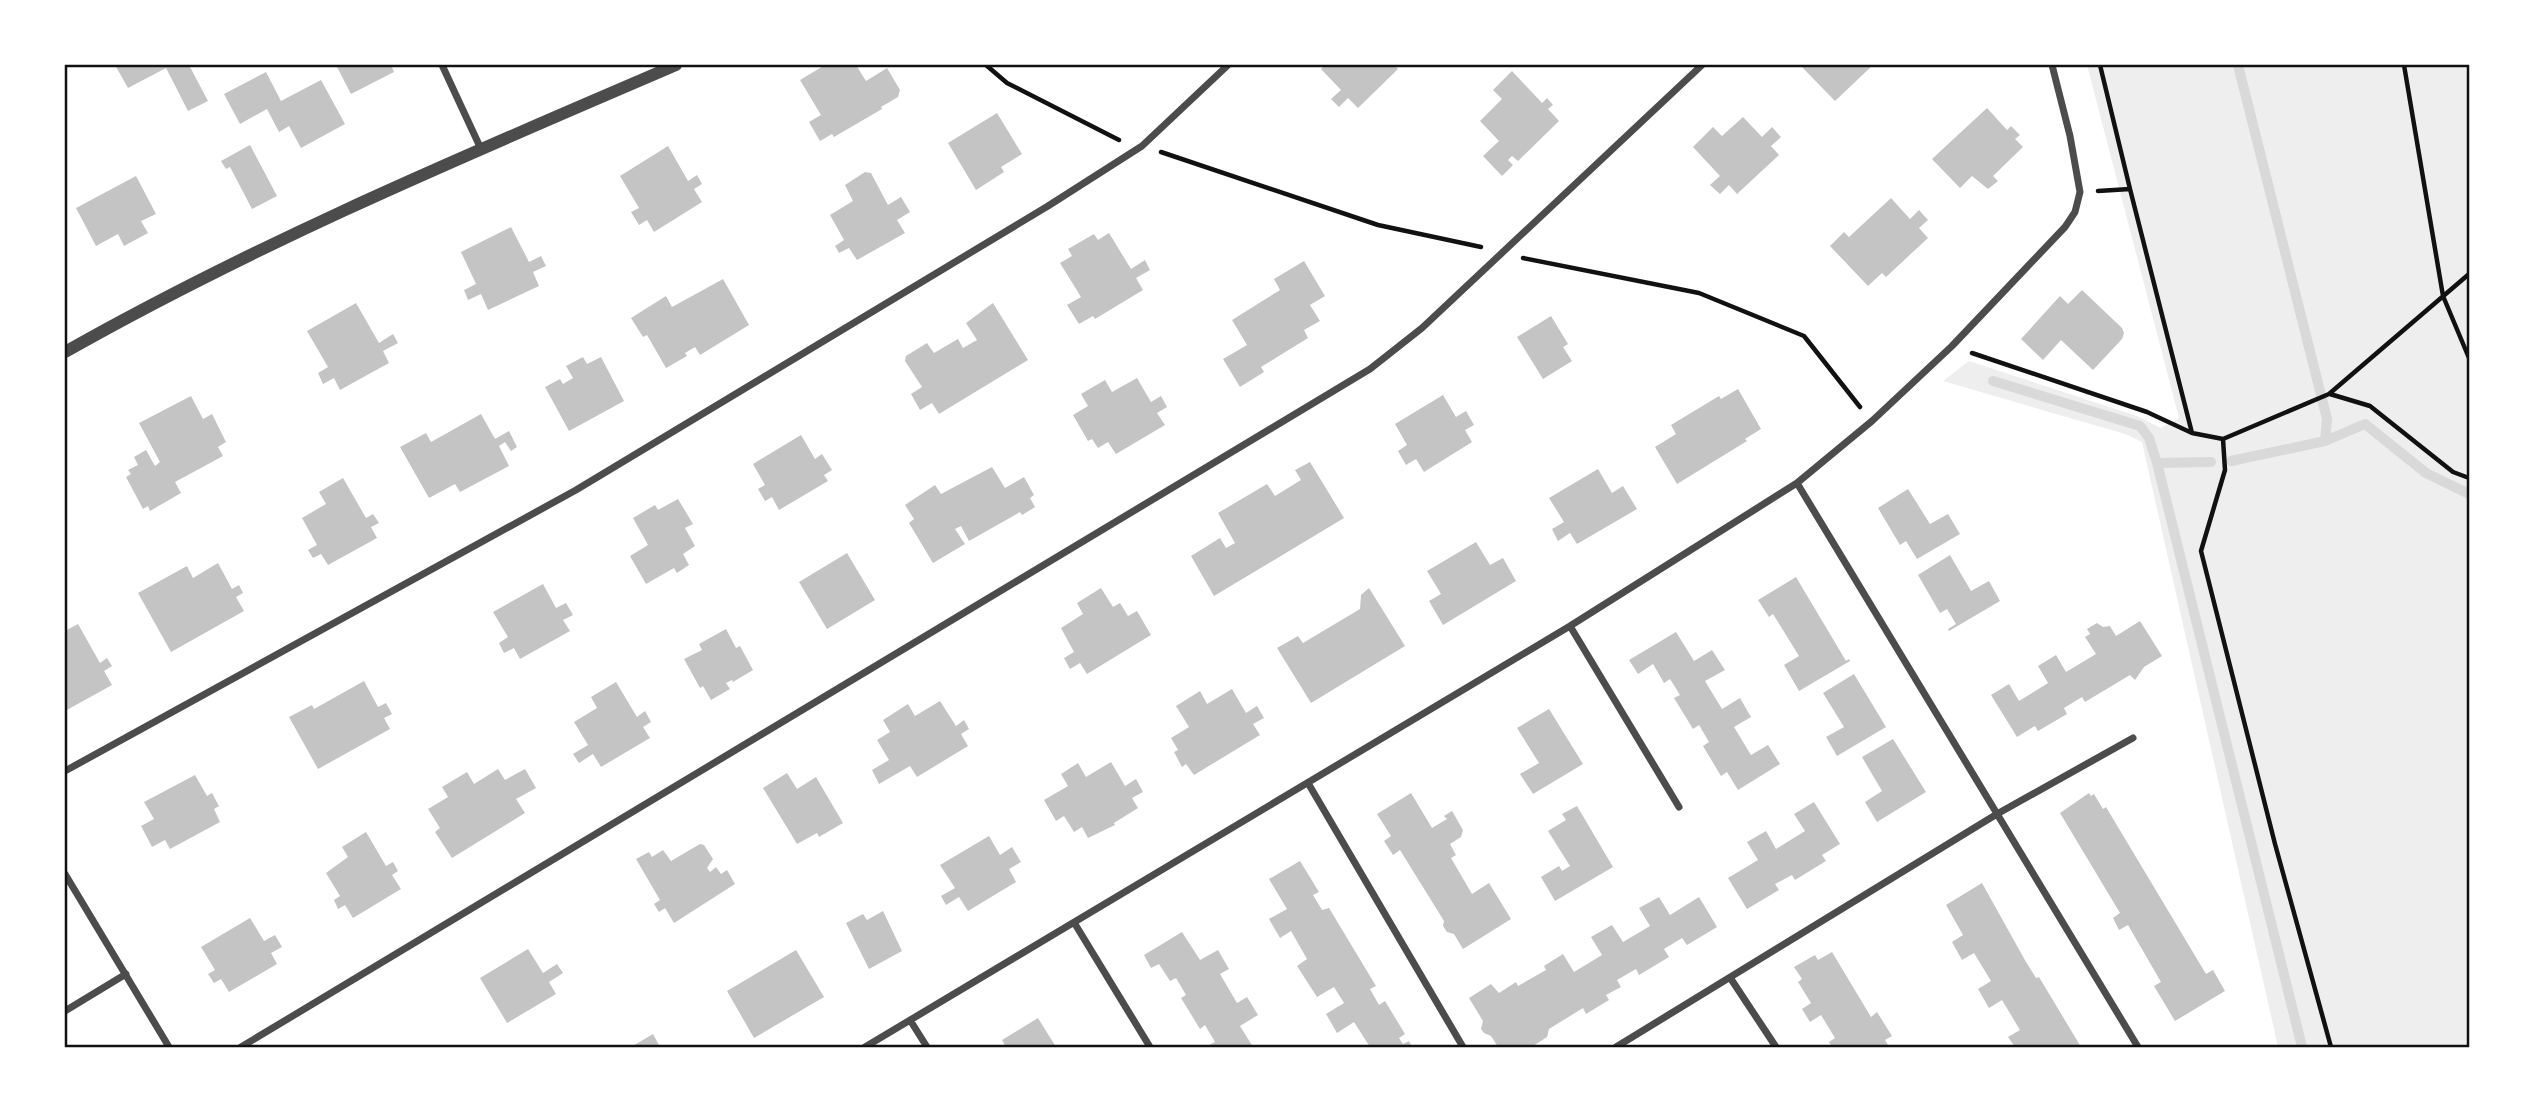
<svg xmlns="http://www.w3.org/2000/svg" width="2534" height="1112" font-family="'Roboto Condensed',sans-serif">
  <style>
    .green { fill: #eee }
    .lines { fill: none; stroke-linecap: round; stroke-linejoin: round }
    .stream { stroke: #d9d9d9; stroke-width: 10 }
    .building { fill: #c4c4c4 }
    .path { stroke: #111; stroke-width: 4.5 }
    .minor { stroke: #4c4c4c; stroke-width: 7 }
    .tertiary { stroke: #4c4c4c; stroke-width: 12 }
    .neatline { fill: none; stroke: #111; stroke-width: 2.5 }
  </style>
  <rect width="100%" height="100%" fill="#fff"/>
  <path class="green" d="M2087,65H2469V1047H2278L2142,442L2125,434L1943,381L1969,361L2137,416L2161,428L2179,418Z"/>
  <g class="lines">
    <path class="stream" d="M2238,65L2327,419L2325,441
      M1993,381L2140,426L2149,438L2157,463L2302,1047
      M2231,461L2325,441L2365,424L2426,473L2469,494
      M2157,463L2211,462"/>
  </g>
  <path class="building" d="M115,65H189L208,101L188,111L166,68L128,88Z
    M336,65H391L394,72L351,94Z
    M825,65H856L866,81L887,68L900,90L898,97L881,107L882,109L834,137L832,134L820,141L809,122L821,115L800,80Z
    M1325,65H1394L1398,69L1358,108L1348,98L1339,107L1331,99L1341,90L1321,69Z
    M1800,65H1873L1835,101Z
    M1512,71L1542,103L1547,98L1553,105L1548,109L1559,121L1518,161L1512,156L1508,160L1513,165L1502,176L1483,156L1499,141L1480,121L1502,99L1493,90Z
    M266,72L281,101L321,80L345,124L301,148L289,126L279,132L267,109L240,124L224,94Z
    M1987,108L2007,130L2011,126L2020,135L2015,139L2023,147L1993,176L1998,181L1988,189L1972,176L1960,188L1932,159Z
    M997,113L1022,154L1001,167L1004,172L976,190L948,143Z
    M1743,117L1762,137L1772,127L1781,137L1771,146L1779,155L1737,194L1729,185L1720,194L1710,185L1720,176L1693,147L1713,127L1722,136Z
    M250,145L277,196L252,209L230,167L226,169L221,161Z
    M668,146L688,181L697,175L702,184L694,189L702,202L654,232L647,220L639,225L631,212L639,208L620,176Z
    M865,172L871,173L888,205L901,197L910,212L897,220L905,233L857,260L849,248L839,253L835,246L844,240L830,215L853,201L845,185Z
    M136,176L156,214L141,221L148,233L124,246L118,234L96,246L76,208Z
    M1891,198L1910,219L1919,210L1928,220L1919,228L1928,238L1886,277L1882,273L1868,286L1830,246L1844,232L1849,237Z
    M511,227L529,262L541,256L546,266L533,272L539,286L488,310L481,294L468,300L464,290L476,284L461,252Z
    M1109,233L1131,269L1145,260L1150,270L1136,278L1143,290L1095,319L1093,316L1079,324L1067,305L1081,297L1060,263L1072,256L1068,249L1094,234L1098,240Z
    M1304,261L1325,296L1310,305L1320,321L1304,330L1308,338L1261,367L1264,372L1240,387L1223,359L1247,345L1232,320L1280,290L1274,279Z
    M723,279L749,325L700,355L695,347L685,353L687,356L666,368L647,335L643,337L631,318L666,296L672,307Z
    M2082,290L2122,328L2124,333L2122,339L2093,370L2061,340L2043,360L2021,339L2060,296L2068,304Z
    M356,303L379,343L393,334L398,343L383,351L389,363L340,390L334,378L323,384L318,373L328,367L307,331Z
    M993,303L1028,360L939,414L932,403L920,410L911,394L922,387L905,361L906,356L927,343L934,353L958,339L963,348L977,340L966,323Z
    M1551,316L1568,344L1563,347L1572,361L1543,379L1517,337Z
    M583,357L587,364L601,357L624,401L569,431L545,387L560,379L563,384L573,378L566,366Z
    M1137,378L1151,402L1161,396L1167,407L1157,413L1165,425L1116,454L1108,442L1098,448L1092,439L1088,441L1073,415L1088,406L1081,394L1105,380L1112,392Z
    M1738,389L1761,429L1745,439L1747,441L1677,484L1655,447L1676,434L1671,425L1719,396L1721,399Z
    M1443,395L1456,417L1466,411L1474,425L1465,430L1472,442L1424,472L1416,459L1406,465L1398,451L1407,445L1395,424Z
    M191,396L203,419L212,414L226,442L218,447L223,456L175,482L181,493L150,511L148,506L143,509L126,477L131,474L128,470L138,465L134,457L146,450L155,466L160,462L139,423Z
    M481,414L495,439L509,431L517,447L511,451L505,442L499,446L509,466L460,492L455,484L429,498L400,447L426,433L431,442Z
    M801,435L815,459L822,454L832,470L824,475L828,481L779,510L772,497L765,501L758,489L765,485L753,464Z
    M1310,462L1344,518L1214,596L1191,556L1220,538L1226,548L1235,543L1218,513L1267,484L1275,496L1301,480L1295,470Z
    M992,467L1005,488L1024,477L1034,495L1030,498L1035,507L1022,515L1020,512L969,541L961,526L955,529L965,544L933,563L909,523L914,519L905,505L935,485L941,494Z
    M1598,469L1612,493L1623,486L1637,509L1577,544L1570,533L1558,541L1552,529L1564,522L1549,498Z
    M343,478L366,518L373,514L379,523L371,527L377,538L328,565L321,554L313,558L308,550L317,545L302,518L326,504L319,492Z
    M1908,489L1930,524L1948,514L1960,534L1917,559L1906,541L1900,545L1878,508Z
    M678,499L693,524L685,528L695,546L683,554L689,565L677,573L674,568L646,584L630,556L648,545L633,518L655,505L658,510Z
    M1476,542L1490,565L1503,558L1516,581L1443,625L1429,601L1441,594L1427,571Z
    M847,553L875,600L827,629L799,582Z
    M1950,555L1971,591L1989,581L2000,601L1949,631L1948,629L1956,624L1947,609L1940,613L1918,575Z
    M218,563L232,589L239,585L243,593L236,597L244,611L171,652L138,593L187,566L193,578Z
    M1796,577L1846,661L1849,659L1850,661L1799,691L1784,665L1799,656L1773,614L1769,617L1758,600Z
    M543,584L556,608L566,603L573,615L563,620L570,631L520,659L514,648L504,653L499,643L508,637L493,612Z
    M1101,588L1113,607L1120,603L1128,616L1137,611L1151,635L1087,674L1080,663L1070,669L1064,658L1074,652L1061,628L1083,614L1077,603Z
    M1369,588L1405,646L1311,703L1277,648L1298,636L1303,643L1360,609L1361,595Z
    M2140,621L2162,656L2144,667L2135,680L2130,675L2085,702L2082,697L2064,708L2067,714L2038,731L2035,726L2017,737L1991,695L2009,684L2019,701L2048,683L2038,666L2056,655L2066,672L2096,654L2085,637L2090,634L2087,629L2097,623L2103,627L2110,626L2116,636Z
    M78,624L100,663L107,658L112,666L104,671L112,685L65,711V631Z
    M726,629L736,648L740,646L753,670L733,682L732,680L726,683L730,689L711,700L703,686L700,688L684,659L702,650L699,644Z
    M1676,632L1694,661L1712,650L1725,670L1705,681L1722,709L1740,698L1751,717L1734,727L1751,755L1768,745L1780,764L1738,790L1727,772L1721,776L1703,746L1709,742L1699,725L1693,729L1674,698L1680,695L1670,679L1664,683L1653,664L1638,674L1629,660Z
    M1854,674L1886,727L1837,756L1826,737L1844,727L1823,693Z
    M364,681L378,707L386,703L392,714L384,718L390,729L318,769L289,717L312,705L314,709Z
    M616,682L637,717L645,711L651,722L643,727L650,738L601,767L593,754L579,763L573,754L588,745L574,722L597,708L591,697Z
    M1232,689L1246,713L1257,706L1264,718L1253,724L1260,735L1194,775L1186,764L1182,767L1174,752L1178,750L1171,738L1189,727L1176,706L1200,691L1207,704Z
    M940,701L956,726L964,720L969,729L961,734L968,746L917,777L910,766L879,784L872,770L889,760L877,740L890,732L883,720L908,704L915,716Z
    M1549,709L1583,764L1533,794L1520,774L1539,763L1517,728Z
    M1893,739L1926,792L1877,822L1865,802L1882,791L1862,757Z
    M1111,762L1125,786L1136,779L1143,792L1132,798L1138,808L1114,823L1115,825L1088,838L1082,827L1074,832L1064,816L1056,821L1044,800L1068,786L1061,774L1078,763L1086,777Z
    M498,769L505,780L525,769L536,788L516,799L525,813L452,858L435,832L440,828L428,809L448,797L442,787L467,772L474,784Z
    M787,773L797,789L816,777L843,823L819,837L817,833L797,844L763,788Z
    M195,775L207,796L212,793L219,806L214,809L220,822L170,849L165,840L152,847L141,826L154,819L144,802Z
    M1411,793L1432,828L1447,819L1444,816L1452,811L1463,830L1461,837L1450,844L1456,855L1451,858L1472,894L1489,883L1511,919L1463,949L1454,934L1447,932L1443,926L1444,921L1400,850L1393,855L1384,841L1391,836L1377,814Z
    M2089,793L2091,796L2094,794L2103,809L2106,807L2206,974L2213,970L2225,991L2175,1021L2154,986L2161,982L2128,925L2119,930L2113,918L2120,913L2060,813Z
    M1814,802L1840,844L1822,855L1826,861L1795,880L1792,875L1775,884L1779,890L1747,909L1728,878L1758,860L1747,842L1766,831L1776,849L1805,831L1794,814Z
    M1577,806L1613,867L1555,901L1541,877L1559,866L1562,871L1570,866L1548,831L1566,820L1562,814Z
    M366,832L386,866L393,862L398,871L392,875L401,889L353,918L345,905L338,909L334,900L340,896L326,873L348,857L342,847Z
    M989,836L1000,855L1012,847L1021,862L1009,869L1016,882L968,911L959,897L946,905L941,896L955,888L940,865Z
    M700,844L704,845L713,859L707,868L710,872L716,867L721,874L727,870L735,884L674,923L665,908L659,912L654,904L660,900L636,859L649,852L652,857L663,850L671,861Z
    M1300,861L1319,892L1313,895L1322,910L1329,908L1376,986L1370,989L1379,1005L1385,1001L1405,1034L1399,1038L1403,1044L1409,1041L1412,1047H1370L1354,1022L1337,1033L1326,1014L1344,1003L1334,987L1317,997L1297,966L1307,959L1291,931L1280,938L1269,919L1287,909L1269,879Z
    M1982,883L2026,962L2036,978L2039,977L2081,1047H2015L2008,1037L2020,1030L2002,1000L1989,1008L1978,989L1991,981L1974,953L1962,960L1952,942L1963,935L1946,905Z
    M1659,897L1670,915L1699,897L1717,927L1687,945L1682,938L1664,949L1669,957L1639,975L1636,969L1617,980L1621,987L1606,995L1609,1000L1586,1014L1583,1008L1549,1029L1547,1037L1533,1046L1498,1047L1491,1036L1484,1033L1481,1029L1483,1021L1469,998L1491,984L1499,993L1516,982L1518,986L1546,970L1544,966L1563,954L1574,972L1602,955L1591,937L1612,925L1623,942L1650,926L1639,908Z
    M883,911L902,951L869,969L846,923L863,914L867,920Z
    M250,918L264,941L275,935L282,947L271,953L277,964L229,992L221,979L214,983L208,974L215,970L201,947Z
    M1182,932L1200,960L1218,950L1229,969L1220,974L1237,1003L1247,997L1258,1015L1240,1026L1253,1047H1211L1209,1045L1215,1042L1205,1025L1200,1029L1181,998L1186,995L1176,978L1170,981L1159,964L1151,968L1144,955Z
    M528,949L543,973L557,964L563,973L549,982L556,994L507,1023L480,978Z
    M796,950L824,997L754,1038L727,991Z
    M1832,952L1871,1017L1877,1012L1892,1036L1885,1040L1889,1047H1832L1829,1042L1835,1038L1821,1015L1810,1022L1802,1009L1811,1003L1798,982L1802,979L1794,967L1815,955L1818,960Z
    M1038,1018L1056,1047H1006L1002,1040Z
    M653,1034L660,1047H631Z"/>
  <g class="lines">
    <path class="path" d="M986,65L1007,83L1119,140
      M2100,65L2130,189
      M2404,65L2443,296L2469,358
      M1161,152L1378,225L1481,247
      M2098,191L2130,189L2192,433
      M1523,258L1699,293L1804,336L1860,407
      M1972,353L2147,412L2192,433L2223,439L2329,394L2469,274
      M2330,394L2370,406L2453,472L2469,478
      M2223,439L2225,470L2201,551L2275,844L2331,1047"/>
    <path class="minor" d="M442,65L481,149
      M1797,483L2138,1047
      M1570,626L1679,807
      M65,771L576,490L1048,206L1142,146L1228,65
      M1308,783L1463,1047
      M65,874L169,1047
      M1075,924L1150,1047
      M1731,979L1776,1047
      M65,1011L126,974
      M910,1020L927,1047
      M241,1047L1370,369L1422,328L1702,65
      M865,1047L1570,626L1797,483L1872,421L1952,346L2065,227L2075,212L2080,192L2070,136L2052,65
      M1616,1047L1997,814L2133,738"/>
    <path class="tertiary" d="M65,352C261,241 469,154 676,65"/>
  </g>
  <rect width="2534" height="1112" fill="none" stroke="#ffffff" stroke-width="133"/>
  <rect x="66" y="66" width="2402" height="980" class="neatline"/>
</svg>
